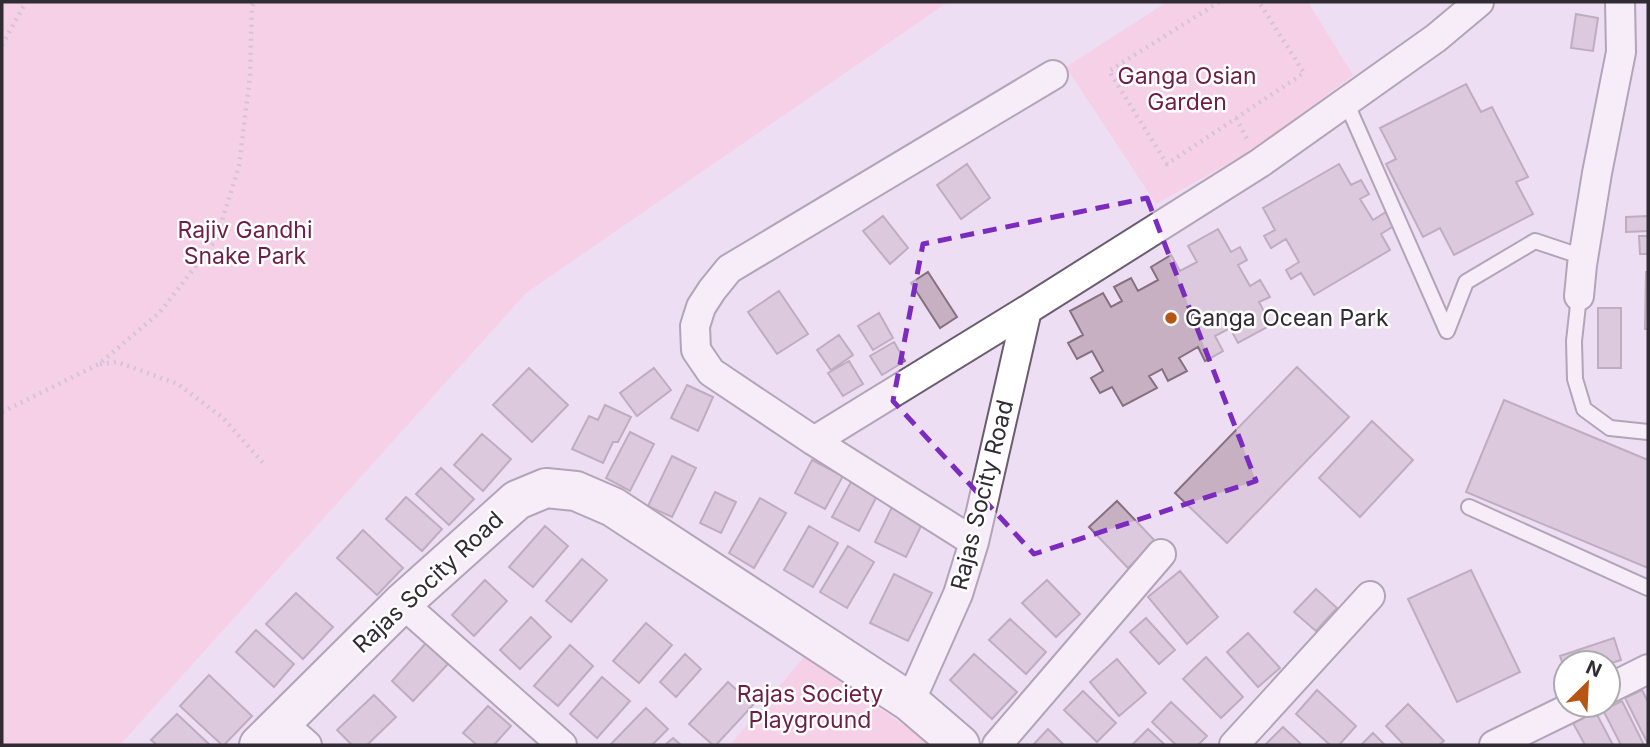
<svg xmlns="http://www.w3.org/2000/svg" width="1650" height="747" font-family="Inter,sans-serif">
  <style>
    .green { fill: #fcbed7 }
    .building { fill: #c7b0c1; stroke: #857080; stroke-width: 2 }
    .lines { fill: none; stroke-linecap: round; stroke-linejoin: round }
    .lane-casing { stroke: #6a5d70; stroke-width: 18 }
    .street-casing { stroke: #6a5d70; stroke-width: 32 }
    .secondary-casing { stroke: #6a5d70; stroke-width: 42 }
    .path { stroke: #b2a5b7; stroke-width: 4.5; stroke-dasharray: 2 5; stroke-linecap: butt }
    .lane { stroke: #fff; stroke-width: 14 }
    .street { stroke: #fff; stroke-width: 28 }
    .secondary { stroke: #fff; stroke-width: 38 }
    .marked { fill: none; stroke: #7b2cbf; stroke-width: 5; stroke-dasharray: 14 9; stroke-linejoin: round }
    .poi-dot { fill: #b65514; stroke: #fff; stroke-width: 2.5 }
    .labels { text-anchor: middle; stroke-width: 5; stroke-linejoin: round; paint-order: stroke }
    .park-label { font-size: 23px; fill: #6e1e47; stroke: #fff }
    .poi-label { font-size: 23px; fill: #312b34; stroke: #fff; text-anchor: start }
    .street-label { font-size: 23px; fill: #312b34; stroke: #fff }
  </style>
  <rect width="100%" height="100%" fill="#eedef4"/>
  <path class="green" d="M2,2H948L526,293L120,745H2Z
    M1167,2H1308L1353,75L1259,146L1156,204L1066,67Z
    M804,657L927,741L923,745H730Z"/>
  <path class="building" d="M1576,14L1598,18L1593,51L1571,48Z
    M1466,84L1481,112L1492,107L1528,177L1516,182L1533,214L1454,255L1440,228L1423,237L1386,164L1396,159L1380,128Z
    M967,164L990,198L961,219L937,185Z
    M1339,164L1351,185L1361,180L1369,194L1360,199L1373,220L1386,212L1394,226L1381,234L1390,250L1314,295L1301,273L1291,279L1286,270L1299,262L1286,239L1271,248L1264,236L1275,230L1263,208Z
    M883,216L908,248L890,264L863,231Z
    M1648,216V231L1626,232V217Z
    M1218,229L1231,252L1240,247L1247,260L1238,265L1250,286L1260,280L1270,297L1259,302L1271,325L1238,343L1230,328L1215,336L1223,351L1205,361L1198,347L1179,358L1187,371L1168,381L1162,369L1149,376L1157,388L1123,406L1112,387L1100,393L1091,378L1103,371L1092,351L1077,359L1068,343L1083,335L1070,311L1103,293L1111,307L1122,301L1114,287L1131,278L1138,291L1158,280L1151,267L1171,255L1180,271L1197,262L1188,246Z
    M1639,236H1648V254H1640Z
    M928,272L957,317L940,328L911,283Z
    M1646,272H1648V329H1645Z
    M779,291L808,334L777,354L748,312Z
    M1598,308H1621V368H1598Z
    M879,313L893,338L873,350L858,326Z
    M839,335L853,355L831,370L817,350Z
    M894,342L905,361L882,375L870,356Z
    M849,361L863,384L843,396L828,373Z
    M1297,367L1349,417L1227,543L1175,493Z
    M529,368L568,405L532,442L493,405Z
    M654,368L671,390L637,416L620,393Z
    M687,385L713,397L698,431L671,418Z
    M1504,400L1648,460V568L1466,492Z
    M605,405L631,417L618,442H613L603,463L572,449L589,416L598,420Z
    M1372,421L1413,460L1360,517L1319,478Z
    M630,432L654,444L630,491L606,478Z
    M482,434L511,459L483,491L454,465Z
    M672,456L696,468L672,517L648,506Z
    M812,460L843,476L825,509L795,493Z
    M441,468L474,499L449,525L416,494Z
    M851,482L877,496L859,531L832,517Z
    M715,492L736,502L721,533L700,523Z
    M406,497L442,529L422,551L386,519Z
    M760,498L786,513L754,568L729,553Z
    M1117,501L1156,542L1128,568L1089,527Z
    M892,507L923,522L906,557L875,542Z
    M545,526L568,546L533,587L509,567Z
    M809,526L838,543L813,587L784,570Z
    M363,530L403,568L377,595L337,558Z
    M848,546L874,562L847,608L820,592Z
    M582,559L607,580L571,622L546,601Z
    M1471,570L1520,672L1457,702L1408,599Z
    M1180,571L1218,617L1187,644L1148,597Z
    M894,574L932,593L908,641L870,623Z
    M485,580L507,601L474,636L452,615Z
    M1047,580L1080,614L1056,637L1022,603Z
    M1316,589L1337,608L1316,631L1294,612Z
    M296,593L333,627L303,659L266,624Z
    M531,617L551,637L520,669L500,650Z
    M1146,618L1175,650L1159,664L1130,632Z
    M1010,619L1046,652L1026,674L989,640Z
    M646,623L672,645L639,683L613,661Z
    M256,630L294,664L274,687L236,652Z
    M1248,633L1280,668L1258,687L1227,652Z
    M1614,638L1621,660L1608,664L1566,663V674L1560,656Z
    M426,643L448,664L413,701L392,681Z
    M570,645L593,666L558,706L534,686Z
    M685,654L701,669L676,697L660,682Z
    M974,654L1017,692L992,719L950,680Z
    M1206,657L1243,697L1221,718L1183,679Z
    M1117,659L1146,693L1119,716L1090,682Z
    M209,675L252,716L224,745H222L180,706Z
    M602,677L630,701L597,738L570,714Z
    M728,682L753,705L716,745H713L689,724Z
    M1317,690L1356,726L1339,745H1330L1296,714Z
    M1642,690L1648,702V744L1625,698Z
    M1083,691L1116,723L1097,742L1064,710Z
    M374,695L396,717L367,745H352L337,730Z
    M1622,701L1644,745H1621L1603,710Z
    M1171,702L1207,736L1198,745H1176L1152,722Z
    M1408,704L1444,741L1439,745H1404L1386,726Z
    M488,706L511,726L494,745H477L463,733Z
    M646,708L668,729L652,745H610Z
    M1595,711L1613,745H1585L1573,723Z
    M177,714L210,745H157L151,740Z
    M1283,727L1302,745H1265Z
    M1048,729L1064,745H1033Z
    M1148,729L1165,745H1132Z
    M1373,733L1385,745H1361Z
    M673,738L681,745H665Z"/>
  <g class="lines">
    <defs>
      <path id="lane" d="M1346,102L1447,331L1466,282L1535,241L1583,257
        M1579,296L1574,341L1575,379L1584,409L1610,428L1648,432
        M1469,507L1648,588"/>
      <path id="street" d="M1579,296L1582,265L1597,173L1621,52L1620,2
        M814,441L1027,310
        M974,542L814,441L711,372L696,350L695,326L701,307L712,290L729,269L1053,75
        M402,603L562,745
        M1608,689L1648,669
        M910,702L958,594L974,542L1027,310L1260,163L1436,38L1479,2
        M282,723L307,745
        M997,745L1161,554
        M1234,745L1370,596
        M1494,745L1576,705"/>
      <path id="secondary" d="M259,745L402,603L517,500L546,488L576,491L613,507L910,702L960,745"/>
    </defs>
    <use href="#lane" class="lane-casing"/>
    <use href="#street" class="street-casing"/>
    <use href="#secondary" class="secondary-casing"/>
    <path class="path" d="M1219,2L1109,71L1167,164L1304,73L1259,2
      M2,45L26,2
      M1236,118L1247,139
      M100,364L117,362L178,384L223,418L264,464
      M2,412L99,364L160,312L216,240L239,166L250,76L252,7L254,2"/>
    <use href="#lane" class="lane"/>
    <use href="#street" class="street"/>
    <use href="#secondary" class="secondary"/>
  </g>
  <path d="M0 0H1650V747H0ZM1147,198L1256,481L1034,554L893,401L923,244Z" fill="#eedef4" fill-opacity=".55" fill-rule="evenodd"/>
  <path class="marked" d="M1147,198L1256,481L1034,554L893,401L923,244Z"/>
  <circle class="poi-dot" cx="1171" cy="318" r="7"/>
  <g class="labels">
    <g class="park-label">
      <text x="1187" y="84">Ganga Osian<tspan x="1187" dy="26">Garden</tspan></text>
      <text x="245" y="238">Rajiv Gandhi<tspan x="245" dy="26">Snake Park</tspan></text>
      <text x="810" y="702">Rajas Society<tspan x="810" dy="26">Playground</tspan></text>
    </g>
    <g class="poi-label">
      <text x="1185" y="326">Ganga Ocean Park</text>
    </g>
    <g class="street-label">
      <text transform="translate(982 495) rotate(-76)" y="8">Rajas Socity Road</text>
      <text transform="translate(428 582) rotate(-43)" y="8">Rajas Socity Road</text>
    </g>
  </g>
  <rect width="1650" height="747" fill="none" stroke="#312b34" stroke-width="7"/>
  <g transform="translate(1587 684) rotate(24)"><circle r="33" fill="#ffffff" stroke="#adaaae" stroke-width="2"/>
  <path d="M0-5L12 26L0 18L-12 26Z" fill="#b65514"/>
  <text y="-10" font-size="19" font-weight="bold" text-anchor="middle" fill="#312b34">N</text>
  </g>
</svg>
